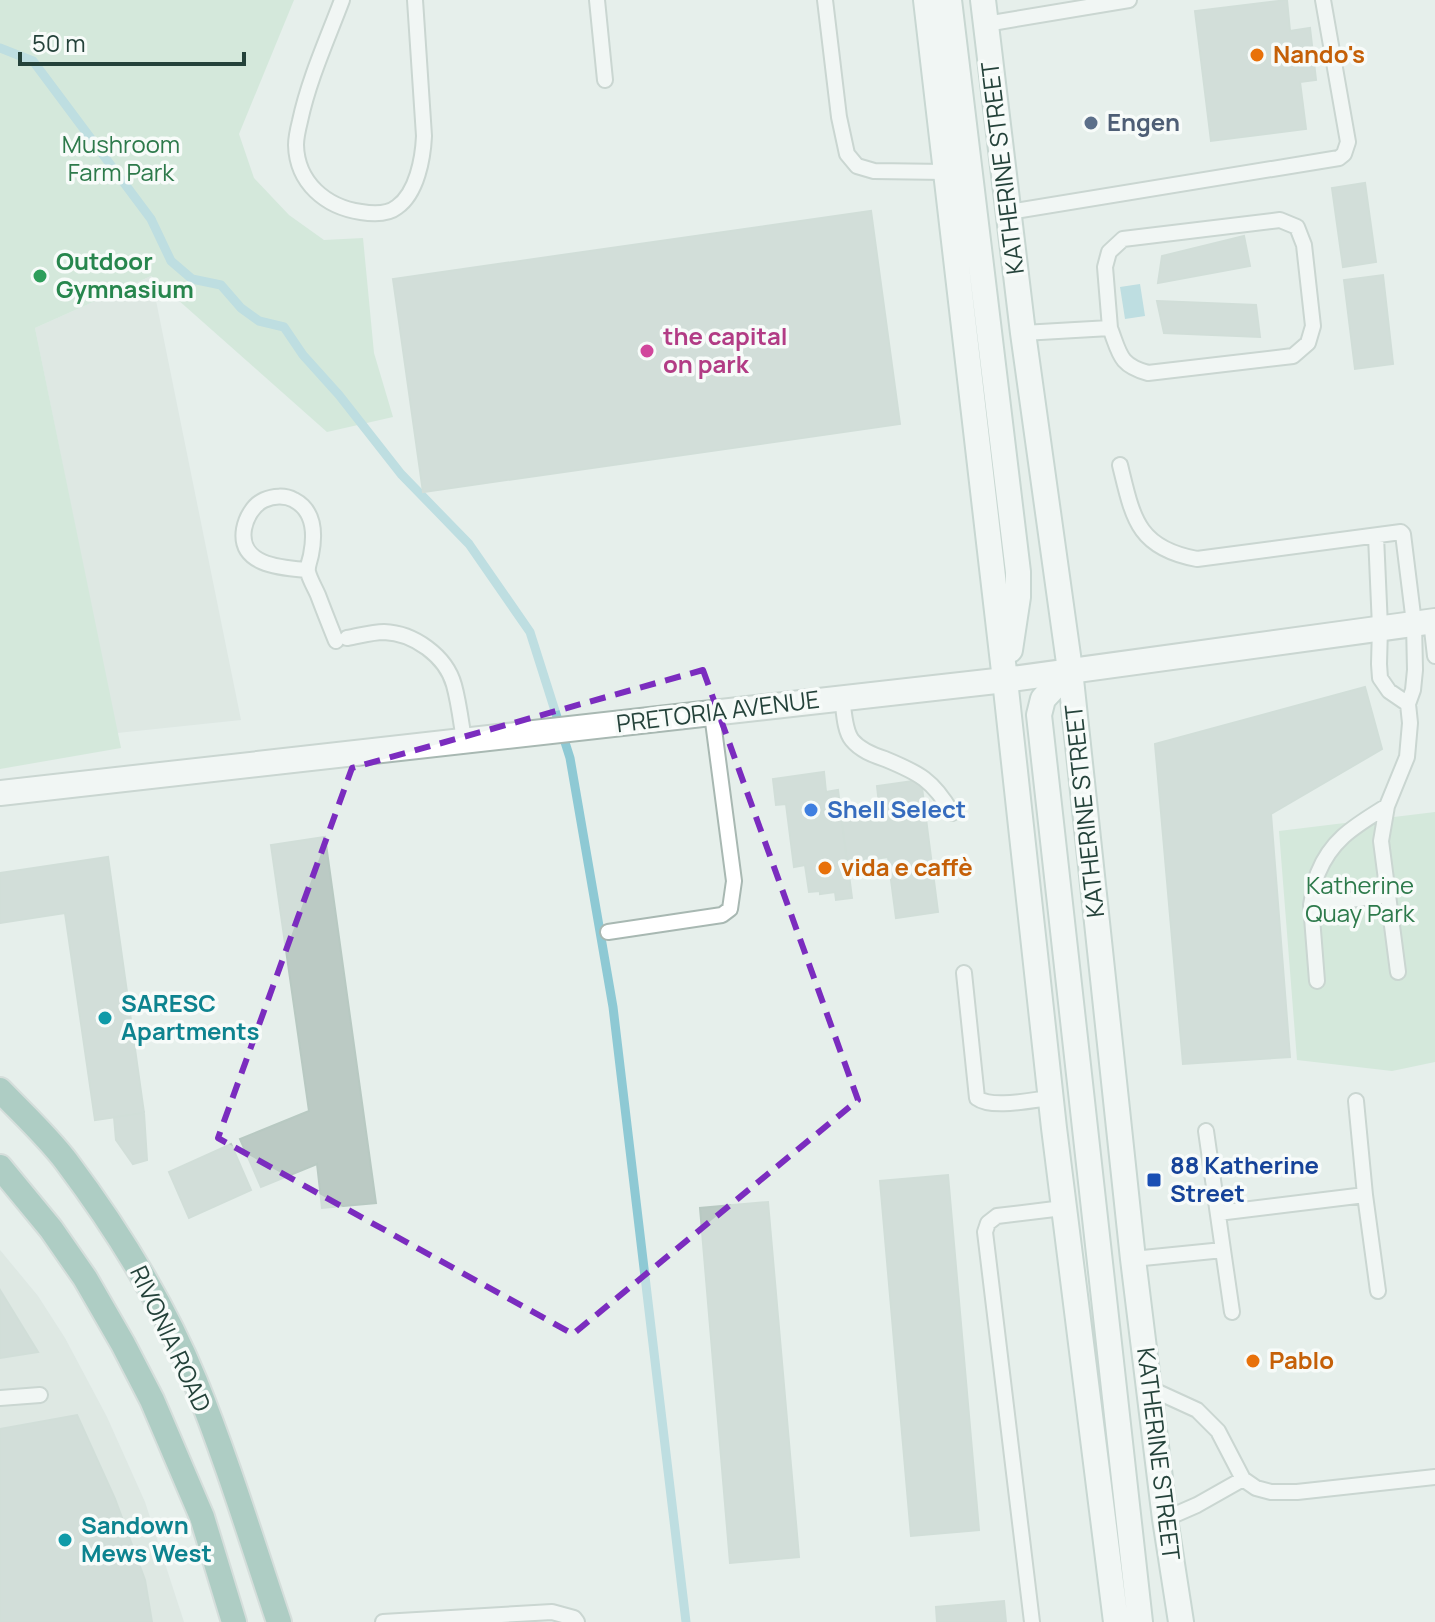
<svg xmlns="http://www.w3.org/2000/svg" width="1435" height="1622" font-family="Manrope,sans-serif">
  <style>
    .built { fill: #d4dfda }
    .green { fill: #bfe0c8 }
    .water { fill: #8ec9d4 }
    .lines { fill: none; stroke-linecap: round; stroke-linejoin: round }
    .stream { stroke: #8ec9d4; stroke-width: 9 }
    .building { fill: #bbcac4; stroke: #b8c9c2; stroke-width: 2 }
    .lane-casing { stroke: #a8b8b2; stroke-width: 18 }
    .street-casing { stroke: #a8b8b2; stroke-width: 28 }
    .secondary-casing { stroke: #a4bbb3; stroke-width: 28 }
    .primary-casing { stroke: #c2cac8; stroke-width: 28 }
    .lane { stroke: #fff; stroke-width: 14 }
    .street { stroke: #fff; stroke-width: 24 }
    .secondary { stroke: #fff; stroke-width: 24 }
    .primary { stroke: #6aa596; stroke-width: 24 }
    .marked { fill: none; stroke: #7b2cbf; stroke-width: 6; stroke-dasharray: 16 10; stroke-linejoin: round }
    .food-dot { fill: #e8710a; stroke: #f7fbf9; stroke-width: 3 }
    .service-dot { fill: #5c6f8a; stroke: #f7fbf9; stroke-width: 3 }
    .leisure-dot { fill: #2e9e5b; stroke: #f7fbf9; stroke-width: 3 }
    .hotel-dot { fill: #d1479c; stroke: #f7fbf9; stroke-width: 3 }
    .shop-dot { fill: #3f7fe0; stroke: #f7fbf9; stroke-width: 3 }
    .culture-dot { fill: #0f9aa8; stroke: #f7fbf9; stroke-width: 3 }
    .transit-dot { fill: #1a4fb4; stroke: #f7fbf9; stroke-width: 3 }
    .labels { text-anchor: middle; stroke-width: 7; stroke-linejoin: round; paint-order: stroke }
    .food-label { font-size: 24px; font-weight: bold; fill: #c56008; stroke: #f7fbf9; text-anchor: start }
    .service-label { font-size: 24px; font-weight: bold; fill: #4e5e75; stroke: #f7fbf9; text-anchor: start }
    .park-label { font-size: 24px; fill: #2d7a4b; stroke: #f7fbf9 }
    .street-label { font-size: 24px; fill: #24423a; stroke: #f7fbf9 }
    .leisure-label { font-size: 24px; font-weight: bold; fill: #27864d; stroke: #f7fbf9; text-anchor: start }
    .hotel-label { font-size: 24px; font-weight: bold; fill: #b23c85; stroke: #f7fbf9; text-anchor: start }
    .shop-label { font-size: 24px; font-weight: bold; fill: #366cbe; stroke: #f7fbf9; text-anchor: start }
    .culture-label { font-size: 24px; font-weight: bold; fill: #0d838f; stroke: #f7fbf9; text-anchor: start }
    .transit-label { font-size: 24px; font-weight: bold; fill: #164399; stroke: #f7fbf9; text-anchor: start }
  </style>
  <rect width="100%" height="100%" fill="#e6efeb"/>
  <path class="built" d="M151,276L241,720L117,733L35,328Z
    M0,1250L38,1296L65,1338L107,1417L145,1502L184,1622H0Z"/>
  <path class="green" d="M0,0H294L239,134L254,178L289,215L324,240L363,238L374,353L393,417L327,432L151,276L35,328L121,748L0,769Z
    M1435,812V1062L1392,1071L1297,1060L1279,831Z"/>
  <path class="water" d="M1140,284L1145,316L1125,319L1120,287Z"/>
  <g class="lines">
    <path class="stream" d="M0,48L33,61L151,219L171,261L192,279L221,285L241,308L259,321L284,327L303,355L339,395L401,474L469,544L530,632L570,758L613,1007L686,1622"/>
  </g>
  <path class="building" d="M1287,0L1290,31L1310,28L1316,80L1300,82L1306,129L1211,141L1195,11Z
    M1365,183L1376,262L1343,267L1332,188Z
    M871,211L900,424L423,492L393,279Z
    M1244,236L1250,266L1158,283L1162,256Z
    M1383,275L1393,364L1355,369L1344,280Z
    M1157,301L1256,305L1260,337L1164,333Z
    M1365,687L1382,749L1271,814L1290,1057L1183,1064L1155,744Z
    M824,772L826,792L838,790L852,898L836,900L835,892L820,894V891L809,892L805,865L794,867L786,804L776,805L773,779Z
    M921,780L938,912L896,918L888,857L847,863L840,809L879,804L877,786Z
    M325,837L376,1203L322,1208L317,1164L261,1187L240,1139L309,1111L271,845Z
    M108,857L144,1113L95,1120L65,913L0,923V873Z
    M144,1113L147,1160L133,1164L116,1140L114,1117Z
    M231,1144L251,1190L189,1218L169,1172Z
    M948,1175L979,1530L911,1536L880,1181Z
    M768,1202L799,1557L730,1563L700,1208Z
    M0,1290L38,1352L0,1358Z
    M77,1415L115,1499L145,1580L152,1622H0V1429Z
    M1004,1601L1006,1622H937L936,1607Z"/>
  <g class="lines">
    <defs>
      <path id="lane" d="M342,0C327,40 309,79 300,121C298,129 296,137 296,145C297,183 326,207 361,212C373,214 387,215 397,207C417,193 423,158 424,136L415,0
        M597,0L605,80
        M825,0L839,117L847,154L857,166L874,171L946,172
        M986,24L1129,0
        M1009,212L1339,158L1344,154L1348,142L1323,0
        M1023,333L1110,328L1105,267L1109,252L1123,239L1280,220L1297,227L1304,245L1313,326L1308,343L1293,356L1148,373C1119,365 1120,354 1110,328
        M1120,465C1133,518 1137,548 1197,559L1401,532L1403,534L1414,623L1415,670L1413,690L1408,704L1410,723L1407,757L1387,806L1381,841L1398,972
        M1376,536L1380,627L1379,664L1380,678L1389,691L1408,704
        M307,570C283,568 238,566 244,529C246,518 253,505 264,500C273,496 285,495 294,500C315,511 315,535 311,555C310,560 307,567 308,572C310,580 315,588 318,595C324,611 330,626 336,641
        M1431,621L1435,656
        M347,638C359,636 372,632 384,632C414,633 446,656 454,685C459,703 461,722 464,740
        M842,697C844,710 844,730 852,740C860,750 873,755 885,759C919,773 933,780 952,813
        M1311,905C1313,895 1314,883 1318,873C1332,838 1357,825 1387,806
        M608,932L722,915L730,909L734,881L712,714
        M964,973L977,1098C992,1109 1031,1100 1050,1098
        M1317,981L1311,905L1388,895
        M1365,1195L1378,1291
        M1218,1213L1365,1195L1356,1101
        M1223,1250L1232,1312
        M1133,1259L1223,1250L1206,1131
        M1149,1388L1197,1410L1218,1431L1243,1479L1256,1488L1271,1492H1297L1435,1477
        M0,1398L40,1395
        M1165,1519L1197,1505L1243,1479
        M383,1622L552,1612L574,1618L577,1622
        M1032,1622L985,1232L988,1223L997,1216L1063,1208"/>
      <path id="street" d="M0,793L1005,680L1435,621"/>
      <path id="secondary" d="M926,0L1005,680L1054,1128L1116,1622
        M949,0L1018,572V597L1010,650
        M983,0L1023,333L1070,670L1133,1259L1165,1519L1181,1622
        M1070,670L1043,699L1039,715L1140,1622"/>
      <path id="primary" d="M0,1090C22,1113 47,1136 66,1161C117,1229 163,1303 195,1381C227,1460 252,1542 279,1622
        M0,1167L51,1229L85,1278L123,1344L152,1400L202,1517L234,1622"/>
    </defs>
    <use href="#lane" class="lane-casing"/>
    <use href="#street" class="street-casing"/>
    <use href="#secondary" class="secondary-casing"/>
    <use href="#primary" class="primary-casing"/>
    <use href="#lane" class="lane"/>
    <use href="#street" class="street"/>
    <use href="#secondary" class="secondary"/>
    <use href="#primary" class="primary"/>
  </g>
  <path d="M0 0H1435V1622H0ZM703,670L858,1100L573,1334L218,1138L352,768Z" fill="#e6efeb" fill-opacity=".55" fill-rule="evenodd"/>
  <path class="marked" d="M703,670L858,1100L573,1334L218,1138L352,768Z"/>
  <g class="food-dot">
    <circle cx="1257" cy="55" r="8"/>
    <circle cx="825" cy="868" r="8"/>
    <circle cx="1253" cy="1361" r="8"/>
  </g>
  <circle class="service-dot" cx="1091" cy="123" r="8"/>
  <circle class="leisure-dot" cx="40" cy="276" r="8"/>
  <circle class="hotel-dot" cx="647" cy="351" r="8"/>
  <circle class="shop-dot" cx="811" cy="810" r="8"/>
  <g class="culture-dot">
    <circle cx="105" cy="1018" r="8"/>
    <circle cx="65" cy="1540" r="8"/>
  </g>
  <rect class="transit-dot" x="1146" y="1172" width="16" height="16" rx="4"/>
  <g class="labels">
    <g class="food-label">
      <text x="1273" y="63">Nando's</text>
      <text x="841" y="876">vida e caffè</text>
      <text x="1269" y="1369">Pablo</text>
    </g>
    <g class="service-label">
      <text x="1107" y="131">Engen</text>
    </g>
    <g class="park-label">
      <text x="121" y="153">Mushroom<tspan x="121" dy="28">Farm Park</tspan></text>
      <text x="1360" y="894">Katherine<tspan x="1360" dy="28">Quay Park</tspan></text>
    </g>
    <g class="street-label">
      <text transform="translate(1003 168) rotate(-97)" y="8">KATHERINE STREET</text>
      <text transform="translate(718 712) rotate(-7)" y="8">PRETORIA AVENUE</text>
      <text transform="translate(1085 811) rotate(-96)" y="8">KATHERINE STREET</text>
      <text transform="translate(170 1339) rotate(65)" y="8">RIVONIA ROAD</text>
      <text transform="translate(1158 1454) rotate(83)" y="8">KATHERINE STREET</text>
    </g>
    <g class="leisure-label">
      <text x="56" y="270">Outdoor<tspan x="56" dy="28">Gymnasium</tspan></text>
    </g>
    <g class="hotel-label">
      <text x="663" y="345">the capital<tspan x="663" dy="28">on park</tspan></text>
    </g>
    <g class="shop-label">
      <text x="827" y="818">Shell Select</text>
    </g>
    <g class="culture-label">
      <text x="121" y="1012">SARESC<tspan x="121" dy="28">Apartments</tspan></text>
      <text x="81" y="1534">Sandown<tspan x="81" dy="28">Mews West</tspan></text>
    </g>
    <g class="transit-label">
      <text x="1170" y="1174">88 Katherine<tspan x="1170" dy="28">Street</tspan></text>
    </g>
  </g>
  <path d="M20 52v12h224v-12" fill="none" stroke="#24423a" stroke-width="4"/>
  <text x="32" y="52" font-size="24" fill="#24423a" stroke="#f7fbf9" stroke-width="6" paint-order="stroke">50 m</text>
</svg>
